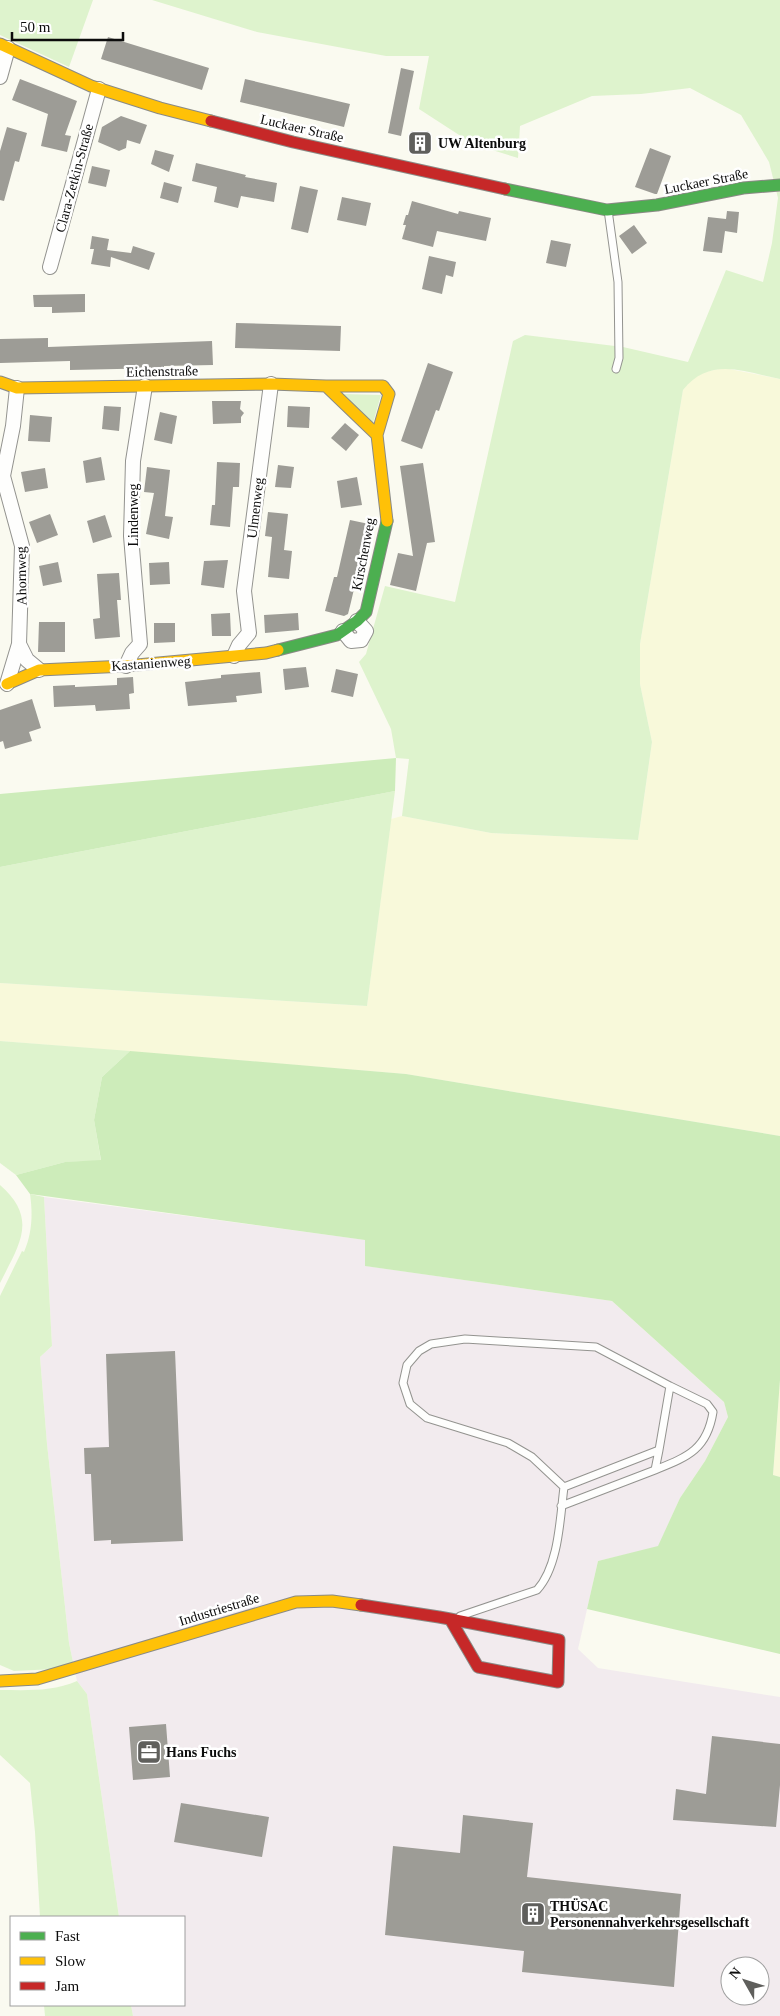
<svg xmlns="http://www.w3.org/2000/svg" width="780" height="2016" font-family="Georgia,serif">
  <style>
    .industrial { fill: #f2ebee; fill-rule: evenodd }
    .farmland { fill: #f8f9da }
    .green { fill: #def3cd }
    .forest { fill: #cdecba }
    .building { fill: #9d9c96 }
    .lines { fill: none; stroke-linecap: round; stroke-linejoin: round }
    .lane-casing { stroke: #93938f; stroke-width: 9 }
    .street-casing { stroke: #93938f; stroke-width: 16 }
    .fast-casing { stroke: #8a8a85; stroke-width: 13 }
    .slow-casing { stroke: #8a8a85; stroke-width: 13 }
    .jam-casing { stroke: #8a8a85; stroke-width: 13 }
    .lane { stroke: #fefefd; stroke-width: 7 }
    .street { stroke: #fefefd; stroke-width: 14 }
    .fast { stroke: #4caf50; stroke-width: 11 }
    .slow { stroke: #ffc107; stroke-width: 11 }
    .jam { stroke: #c62828; stroke-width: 11 }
    .labels { text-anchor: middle; stroke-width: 5; stroke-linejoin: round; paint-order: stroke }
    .street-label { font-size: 14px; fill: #0c0c0c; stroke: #fff }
    .poi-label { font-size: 14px; font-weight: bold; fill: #0c0c0c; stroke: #fff; text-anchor: start }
  </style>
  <rect width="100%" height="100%" fill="#fafaf0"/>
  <path class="industrial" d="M44,1197L366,1240V1266L612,1301L724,1402L728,1417L705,1461L680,1498L658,1547L598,1561L578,1649L598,1668L780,1697V2016H133L131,2005H184V1917H119L87,1694L77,1681L69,1643L47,1444L40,1357L52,1346ZM730,1966H760V1996H730Z"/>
  <path class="farmland" d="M724,368L780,379V1136L406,1074L0,1041V983L367,1006L391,819L402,816L491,833L638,840L652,742L640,684V644L683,390L692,379L704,372Z
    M780,1380V1477L773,1475Z"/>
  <path class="green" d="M0,0H93L69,67L0,35Z
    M152,0H780V379C744,372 710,356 683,390L640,644V684L652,742L638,840L491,833L402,816L409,759L396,758L391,729L359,662L366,654L385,586L455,602L513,341L525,335L623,347L688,362L726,270L763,282L772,243L778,198L769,162L741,115L690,88L641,94L592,96L520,126L518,158L473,144L419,109L429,56H386L257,32Z
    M343,394L381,395L373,423Z
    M395,791L367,1006L0,983V867Z
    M0,1041L130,1051L102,1077L94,1120L101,1161L65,1162L16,1175L0,1163Z
    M0,1185C39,1219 19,1245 0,1283Z
    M30,1194L44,1197L52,1346L40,1357L47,1444L69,1643L73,1662L55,1669L14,1671L0,1665V1296L22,1251L24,1252C32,1233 33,1215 30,1194Z
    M77,1681L87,1694L119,1917H40L35,1832L30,1783L0,1755V1690C26,1690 52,1692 77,1681Z
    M44,2005H131L133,2016H45Z"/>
  <path class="forest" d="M396,758L395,791L0,867V794Z
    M130,1051L406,1074L780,1136V1380L773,1475L780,1477V1654L587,1609L598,1561L658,1546L680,1498L705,1461L728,1417L724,1402L612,1301L365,1266V1240L30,1194L16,1175L65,1162L101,1160L94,1120L102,1077Z"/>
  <path class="building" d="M108,37L209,68L202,90L101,59Z
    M401,68L414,71L401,136L388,133Z
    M20,79L77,101L65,135L71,136L67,152L41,146L48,114L12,100Z
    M245,79L350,104L344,127L240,102Z
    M121,116L147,125L140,144L127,140L126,148L119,151L98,142L102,127Z
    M7,127L27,133L19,162L15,161L4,201L0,200V151Z
    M650,148L671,156L657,194H655L635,187Z
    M155,150L174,155L169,172L151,164Z
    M196,163L246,175L245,177L277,183L274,202L241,196L238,208L214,202L217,187L192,181Z
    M92,166L110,170L106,187L88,183Z
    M164,182L182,187L178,203L160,198Z
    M300,186L318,190L308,233L291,229Z
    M342,197L371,203L366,226L337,220Z
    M412,201L458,214L459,211L491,218L486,241L437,231L433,247L402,239L406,225H403L406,215H408Z
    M727,211L739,212L737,233L725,231L722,253L703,251L708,217L726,219Z
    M634,225L647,243L632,254L619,236Z
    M92,236L109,239L107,250L131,253L133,246L155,253L149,270L111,257L110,267L91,264L94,249H90Z
    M551,240L571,244L566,267L546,263Z
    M429,256L456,262L453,277L446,275L442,294L422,289Z
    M85,294V312L52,313V307H34L33,295Z
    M236,323L341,326L340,351L235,348Z
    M48,338V347L212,341L213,365L164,366V368L70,370V361L0,363V339Z
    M428,363L453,372L439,411L436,410L422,449L401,441Z
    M212,401H241L240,409L244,413L241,417V423L213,424Z
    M104,406L121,407L119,431L102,429Z
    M288,406L310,407L309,428L287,427Z
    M160,412L177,416L172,444L154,440Z
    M30,415L52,417L50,442L28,441Z
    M345,423L359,435L346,451L331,438Z
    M101,457L105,480L86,483L83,461Z
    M217,462L240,463L239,487H233L230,527L210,525L212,505H215Z
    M423,463L435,542L427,543L416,591L390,585L398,553L413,556L400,466Z
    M278,465L294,467L291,488L275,487Z
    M147,467L170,470L165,516L173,517L169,539L146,534L154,493L144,492Z
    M45,468L48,488L25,492L21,472Z
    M357,477L362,505L341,508L337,481Z
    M268,512L288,514L284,550L292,551L289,579L268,577L272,537L265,536Z
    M50,514L58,535L37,543L29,522Z
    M105,515L112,537L93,543L87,521Z
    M350,520L369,524L351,602L348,614L344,616L325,611L334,577H337Z
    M228,560L224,588L201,585L204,561Z
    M58,562L62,582L43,586L39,566Z
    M169,562L170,584L150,585L149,563Z
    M119,573L121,600H117L120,637L95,639L93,619L100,618L97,574Z
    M230,613L231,636H212L211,614Z
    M298,613L299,630L265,633L264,615Z
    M39,622H65V652H38Z
    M154,623H175V642L154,643Z
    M306,667L309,687L285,690L283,669Z
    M336,669L358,674L353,697L331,692Z
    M260,672L262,693L236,696L237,702L188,706L185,682L221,678V675Z
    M133,677L134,693L129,694L130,709L96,711L95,705L54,707L53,686L75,685V687L117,685V678Z
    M32,699L41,728L29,732L32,741L5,749L3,741L0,742V710Z
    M175,1351L183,1541L111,1544V1540L94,1541L91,1474H85L84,1448L109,1447L106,1354Z
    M166,1724L170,1777L133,1780L129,1727Z
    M712,1736L780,1744V1785L776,1827L673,1820L676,1789L706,1794Z
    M181,1803L269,1817L262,1857L174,1842Z
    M463,1815L533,1823L527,1877L681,1894L674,1987L522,1972L524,1951L385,1935L393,1846L460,1853Z"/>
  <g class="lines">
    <defs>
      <path id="lane" d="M608,210L618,282L619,358L616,369
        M655,1470C687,1457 707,1450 713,1412L707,1404L670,1386
        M561,1506L655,1470L659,1450
        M460,1616L537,1590C559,1566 560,1518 564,1487L659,1450L670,1386L596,1347L465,1339L431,1344L419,1351L407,1365L403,1383L410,1404L427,1418L508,1443L532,1457L564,1487"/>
      <path id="street" d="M0,77L8,48
        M50,267L99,89
        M17,388L13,426L3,476L22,546L19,644L27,660L39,670
        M343,631L351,641L361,640L366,631L357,621
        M234,656L239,645L249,633L244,591L271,384
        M126,666L132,653L140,644L131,536L133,461L145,386
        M7,684L19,644"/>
      <path id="fast" d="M505,189L607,210L657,205L743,188L780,185
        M278,650L337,635L357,621L366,612L387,521"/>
      <path id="slow" d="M0,44L91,86L160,108L211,121
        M0,382L17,388L271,384L326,386
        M377,435L326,386H383L389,394L377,435L387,521
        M7,684L39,670L126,666L266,653L278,650
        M0,1681L37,1679L296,1602L332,1601L361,1605"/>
      <path id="jam" d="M211,121L293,142L505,189
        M361,1605L439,1617L450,1619L559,1640L558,1682L478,1667L450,1619"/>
    </defs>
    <use href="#lane" class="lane-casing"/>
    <use href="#street" class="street-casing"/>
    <use href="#fast" class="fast-casing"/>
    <use href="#slow" class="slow-casing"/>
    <use href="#jam" class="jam-casing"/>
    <use href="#lane" class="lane"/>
    <use href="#street" class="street"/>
    <use href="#fast" class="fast"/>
    <use href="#slow" class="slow"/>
    <use href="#jam" class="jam"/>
  </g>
  <defs>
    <symbol id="building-square" viewBox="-11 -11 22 22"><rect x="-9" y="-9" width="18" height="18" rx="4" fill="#5f5f5c" stroke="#fff"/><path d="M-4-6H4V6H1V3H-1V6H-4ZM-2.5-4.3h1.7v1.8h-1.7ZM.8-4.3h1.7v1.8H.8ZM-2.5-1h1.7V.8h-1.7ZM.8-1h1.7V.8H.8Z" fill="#fff"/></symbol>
    <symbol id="office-square" viewBox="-11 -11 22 22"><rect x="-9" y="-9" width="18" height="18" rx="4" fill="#5f5f5c" stroke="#fff"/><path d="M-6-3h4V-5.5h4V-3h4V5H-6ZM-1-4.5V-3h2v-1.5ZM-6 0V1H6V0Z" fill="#fff"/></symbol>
  </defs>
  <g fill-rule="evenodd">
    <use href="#building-square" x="406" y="129" width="28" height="28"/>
    <use href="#office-square" x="135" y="1738" width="28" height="28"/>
    <use href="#building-square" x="519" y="1900" width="28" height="28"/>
  </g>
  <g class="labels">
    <g class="street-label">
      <text transform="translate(302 128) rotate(13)" y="5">Luckaer Straße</text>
      <text transform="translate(74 178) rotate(-75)" y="5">Clara-Zetkin-Straße</text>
      <text transform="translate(706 181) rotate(-11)" y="5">Luckaer Straße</text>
      <text transform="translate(162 371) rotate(-1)" y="5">Eichenstraße</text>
      <text transform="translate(255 508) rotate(-83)" y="5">Ulmenweg</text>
      <text transform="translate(133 515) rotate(-90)" y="5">Lindenweg</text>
      <text transform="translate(363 554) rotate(-79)" y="5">Kirschenweg</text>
      <text transform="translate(21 576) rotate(-91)" y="5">Ahornweg</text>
      <text transform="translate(151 663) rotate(-4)" y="5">Kastanienweg</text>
      <text transform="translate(219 1609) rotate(-17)" y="5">Industriestraße</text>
    </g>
    <g class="poi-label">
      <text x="438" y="148">UW Altenburg</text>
      <text x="166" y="1757">Hans Fuchs</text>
      <text x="550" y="1911">THÜSAC<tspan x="550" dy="16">Personennahverkehrsgesellschaft</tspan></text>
    </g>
  </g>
  <rect x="10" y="1916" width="175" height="90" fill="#ffffff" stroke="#9e9e9e"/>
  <rect x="20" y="1932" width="25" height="8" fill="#4caf50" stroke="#9e9e9e"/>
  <text x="55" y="1941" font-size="15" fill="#0c0c0c">Fast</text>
  <rect x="20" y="1957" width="25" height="8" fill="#ffc107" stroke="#9e9e9e"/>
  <text x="55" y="1966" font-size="15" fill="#0c0c0c">Slow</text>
  <rect x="20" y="1982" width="25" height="8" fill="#c62828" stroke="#9e9e9e"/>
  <text x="55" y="1991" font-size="15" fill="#0c0c0c">Jam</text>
  <g transform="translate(745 1981) rotate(309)"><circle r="24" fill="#ffffff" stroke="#9e9e9e"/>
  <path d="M0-4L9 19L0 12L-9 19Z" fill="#5f5f5c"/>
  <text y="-8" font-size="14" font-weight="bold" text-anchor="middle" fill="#0c0c0c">N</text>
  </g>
  <path d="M12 32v8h111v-8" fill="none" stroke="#0c0c0c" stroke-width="2.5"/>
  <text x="20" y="32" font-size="15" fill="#0c0c0c" stroke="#ffffff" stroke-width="4" paint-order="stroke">50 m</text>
</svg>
